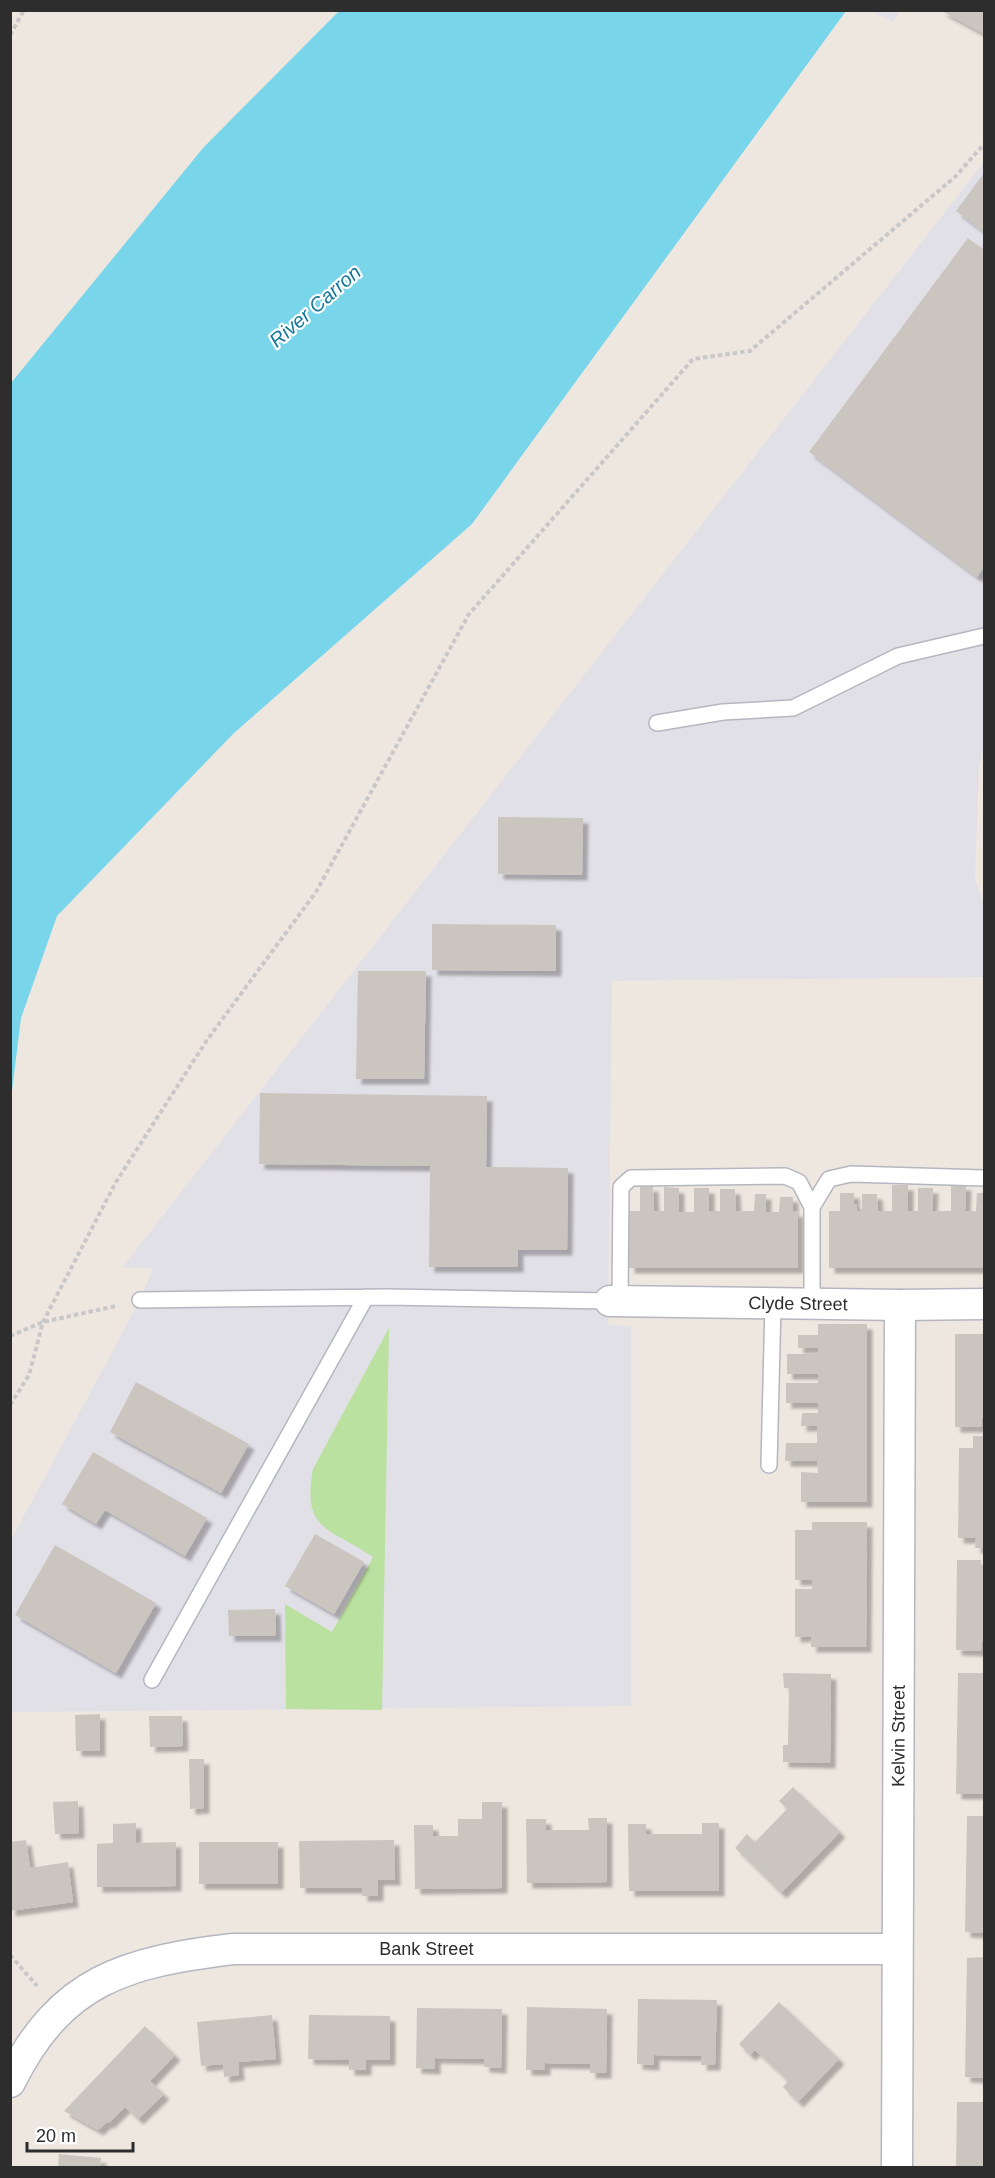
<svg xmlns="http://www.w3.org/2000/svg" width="995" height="2178" font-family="Arial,sans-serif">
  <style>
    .industrial { fill: #e2e0e7 }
    .green { fill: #bbe1a0 }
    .water { fill: #79d5ea }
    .building { fill: #cac5be; filter: url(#shadow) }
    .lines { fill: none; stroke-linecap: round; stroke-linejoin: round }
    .service-casing { stroke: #b4b7c0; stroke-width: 18 }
    .minor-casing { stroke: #b4b7c0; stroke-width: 33 }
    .path { stroke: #c8c8c8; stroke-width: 4; stroke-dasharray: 4.5 3; stroke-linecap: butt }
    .service { stroke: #fff; stroke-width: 15 }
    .minor { stroke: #fff; stroke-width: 30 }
    .labels { text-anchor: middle; stroke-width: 4.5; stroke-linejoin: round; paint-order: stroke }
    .street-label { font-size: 18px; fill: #2d2d2d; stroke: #fff }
    .water-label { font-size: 20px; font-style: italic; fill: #14779a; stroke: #fff }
  </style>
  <defs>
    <filter id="shadow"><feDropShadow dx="5.5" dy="5.5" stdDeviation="1.5" flood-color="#0004"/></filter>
  </defs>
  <rect width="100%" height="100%" fill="#eee7e0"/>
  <path class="industrial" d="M870,11L900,10V11L893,22Z
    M984,162V748L979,767L975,879L984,905V977L612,981L608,1325L631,1326V1706L11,1712V1540L140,1300L153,1268H122Z"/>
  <path class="green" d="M389,1328L382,1710L286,1709L285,1604L332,1632L373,1557C331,1528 301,1532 313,1469Z"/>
  <path class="water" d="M339,11H846L472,524L233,734L57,916L21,1018L11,1099V383L203,148Z"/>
  <path class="building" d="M940,10H984V34Z
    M984,173V232L956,211Z
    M968,238L984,250V567L977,577L809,452Z
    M498,817L583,818L582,875L498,874Z
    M432,924L556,925V971L432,970Z
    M358,971H426L424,1079H356Z
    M260,1093L487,1096L486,1167L568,1168L567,1250H518V1267H429L430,1166L259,1164Z
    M892,1185H908V1211H918V1188H933L932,1211H951V1185H966L965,1211H976L977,1193H984V1268H829V1211H840V1193H854V1204H857V1211H862V1194H877L878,1211H892Z
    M653,1186L654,1211H664V1187L679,1188V1212H694V1188H709V1211H720V1189H735L736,1211H754L755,1194H766V1212H779L780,1197H793V1212L798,1211V1268H629V1211H640V1187Z
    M818,1324H867V1502H801V1472L818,1473L817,1461H785L786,1443H817V1426H801L802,1413H818V1403H786V1383H818V1374H787V1354H818V1348H798V1335H818Z
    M955,1334H983L984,1418H982V1427H955Z
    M136,1382L249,1444L221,1493L110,1432Z
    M973,1436H984V1548H975L976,1538H958L959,1448H973Z
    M93,1452L207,1518L185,1556L105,1510L96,1524L62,1504Z
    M812,1522H867L866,1647H811V1636L795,1637V1589H812V1580H795V1530H812Z
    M315,1534L364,1562L334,1614L285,1586Z
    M55,1545L156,1603L116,1673L15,1615Z
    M957,1560H981V1567H984V1641H982L981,1651L956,1650Z
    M275,1609L276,1636H229L228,1610Z
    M783,1673L831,1674L830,1763L783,1762V1745H788L789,1688H784Z
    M958,1673H984V1794H956Z
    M100,1714V1751H76L75,1715Z
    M149,1716H182L183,1746L150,1747Z
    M189,1759H204V1808L190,1809Z
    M793,1787L840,1832L781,1893L735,1848L747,1834L755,1842L787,1809L779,1801Z
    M78,1801L79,1833L55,1834L53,1802Z
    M482,1802H502V1888L415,1889L414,1825H433V1836H458V1819H482Z
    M967,1816H984V1933L965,1932Z
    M588,1818H607V1882L527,1883L526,1819H546V1830H589Z
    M136,1823V1843L176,1842V1886L97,1887V1844L113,1843V1824Z
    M702,1823H719V1891H629L628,1824H646V1834H702Z
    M26,1840L30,1868L68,1862L73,1902L10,1911V1842Z
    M394,1840L395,1880H378V1896H362V1888H300L299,1841Z
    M199,1842H278V1884H199Z
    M984,1957V2078L965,2077L967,1958Z
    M638,1999L717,2000L715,2065H701L702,2056L654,2055V2065L637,2064Z
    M779,2002L839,2059L798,2102L783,2087L788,2081L755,2050L750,2055L739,2044Z
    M527,2007L607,2009L606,2073H590V2064L545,2063V2070H526Z
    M417,2008L502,2009L501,2068L484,2067V2059L435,2058V2069L416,2068Z
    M272,2015L276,2059L238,2062L239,2075L224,2077L223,2064L201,2066L197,2022Z
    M309,2015L390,2016V2060H366V2070H349V2060L308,2059Z
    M145,2026L175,2055L150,2081L164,2094L138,2119L125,2107L109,2123L107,2122L98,2130L64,2111Z
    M957,2102H984V2168H956Z
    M59,2154L101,2158L100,2168H58Z"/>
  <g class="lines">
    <defs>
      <path id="service" d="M657,723L723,712L793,708L898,656L984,636
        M812,1207L829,1179L851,1174L984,1178
        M140,1300L388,1297L610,1301
        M620,1301L621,1187L631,1178L785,1176L799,1182L812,1207V1304
        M769,1465L773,1304
        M152,1680L366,1297"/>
      <g id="minor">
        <path id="s1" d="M610,1301L900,1305L984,1304"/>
        <path id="s2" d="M10,2082C61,1979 126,1962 233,1949H896"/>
        <path id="s3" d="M897,2168L900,1305"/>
      </g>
    </defs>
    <use href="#service" class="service-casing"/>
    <use href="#minor" class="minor-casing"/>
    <path class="path" d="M10,35L24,10
      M10,1336L43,1322L116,1306
      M10,1405L29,1375L43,1322L116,1182L207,1040L316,892L469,614L693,359L750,351L956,176L984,144
      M10,1955L37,1986"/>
    <use href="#service" class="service"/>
    <use href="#minor" class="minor"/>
  </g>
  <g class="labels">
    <g class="street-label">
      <text dy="6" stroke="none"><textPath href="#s1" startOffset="188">Clyde Street</textPath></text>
      <text dy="6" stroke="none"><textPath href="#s3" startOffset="432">Kelvin Street</textPath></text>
      <text dy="6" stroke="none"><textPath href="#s2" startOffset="468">Bank Street</textPath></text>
    </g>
    <g class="water-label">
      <text transform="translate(315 306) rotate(-41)" y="7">River Carron</text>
    </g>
  </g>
  <rect width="995" height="2178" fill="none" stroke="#2d2d2d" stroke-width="24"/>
  <path d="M27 2142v9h106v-9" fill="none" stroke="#2d2d2d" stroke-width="3"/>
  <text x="36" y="2142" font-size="18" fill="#2d2d2d" stroke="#ffffff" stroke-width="4.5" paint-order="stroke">20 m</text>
</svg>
